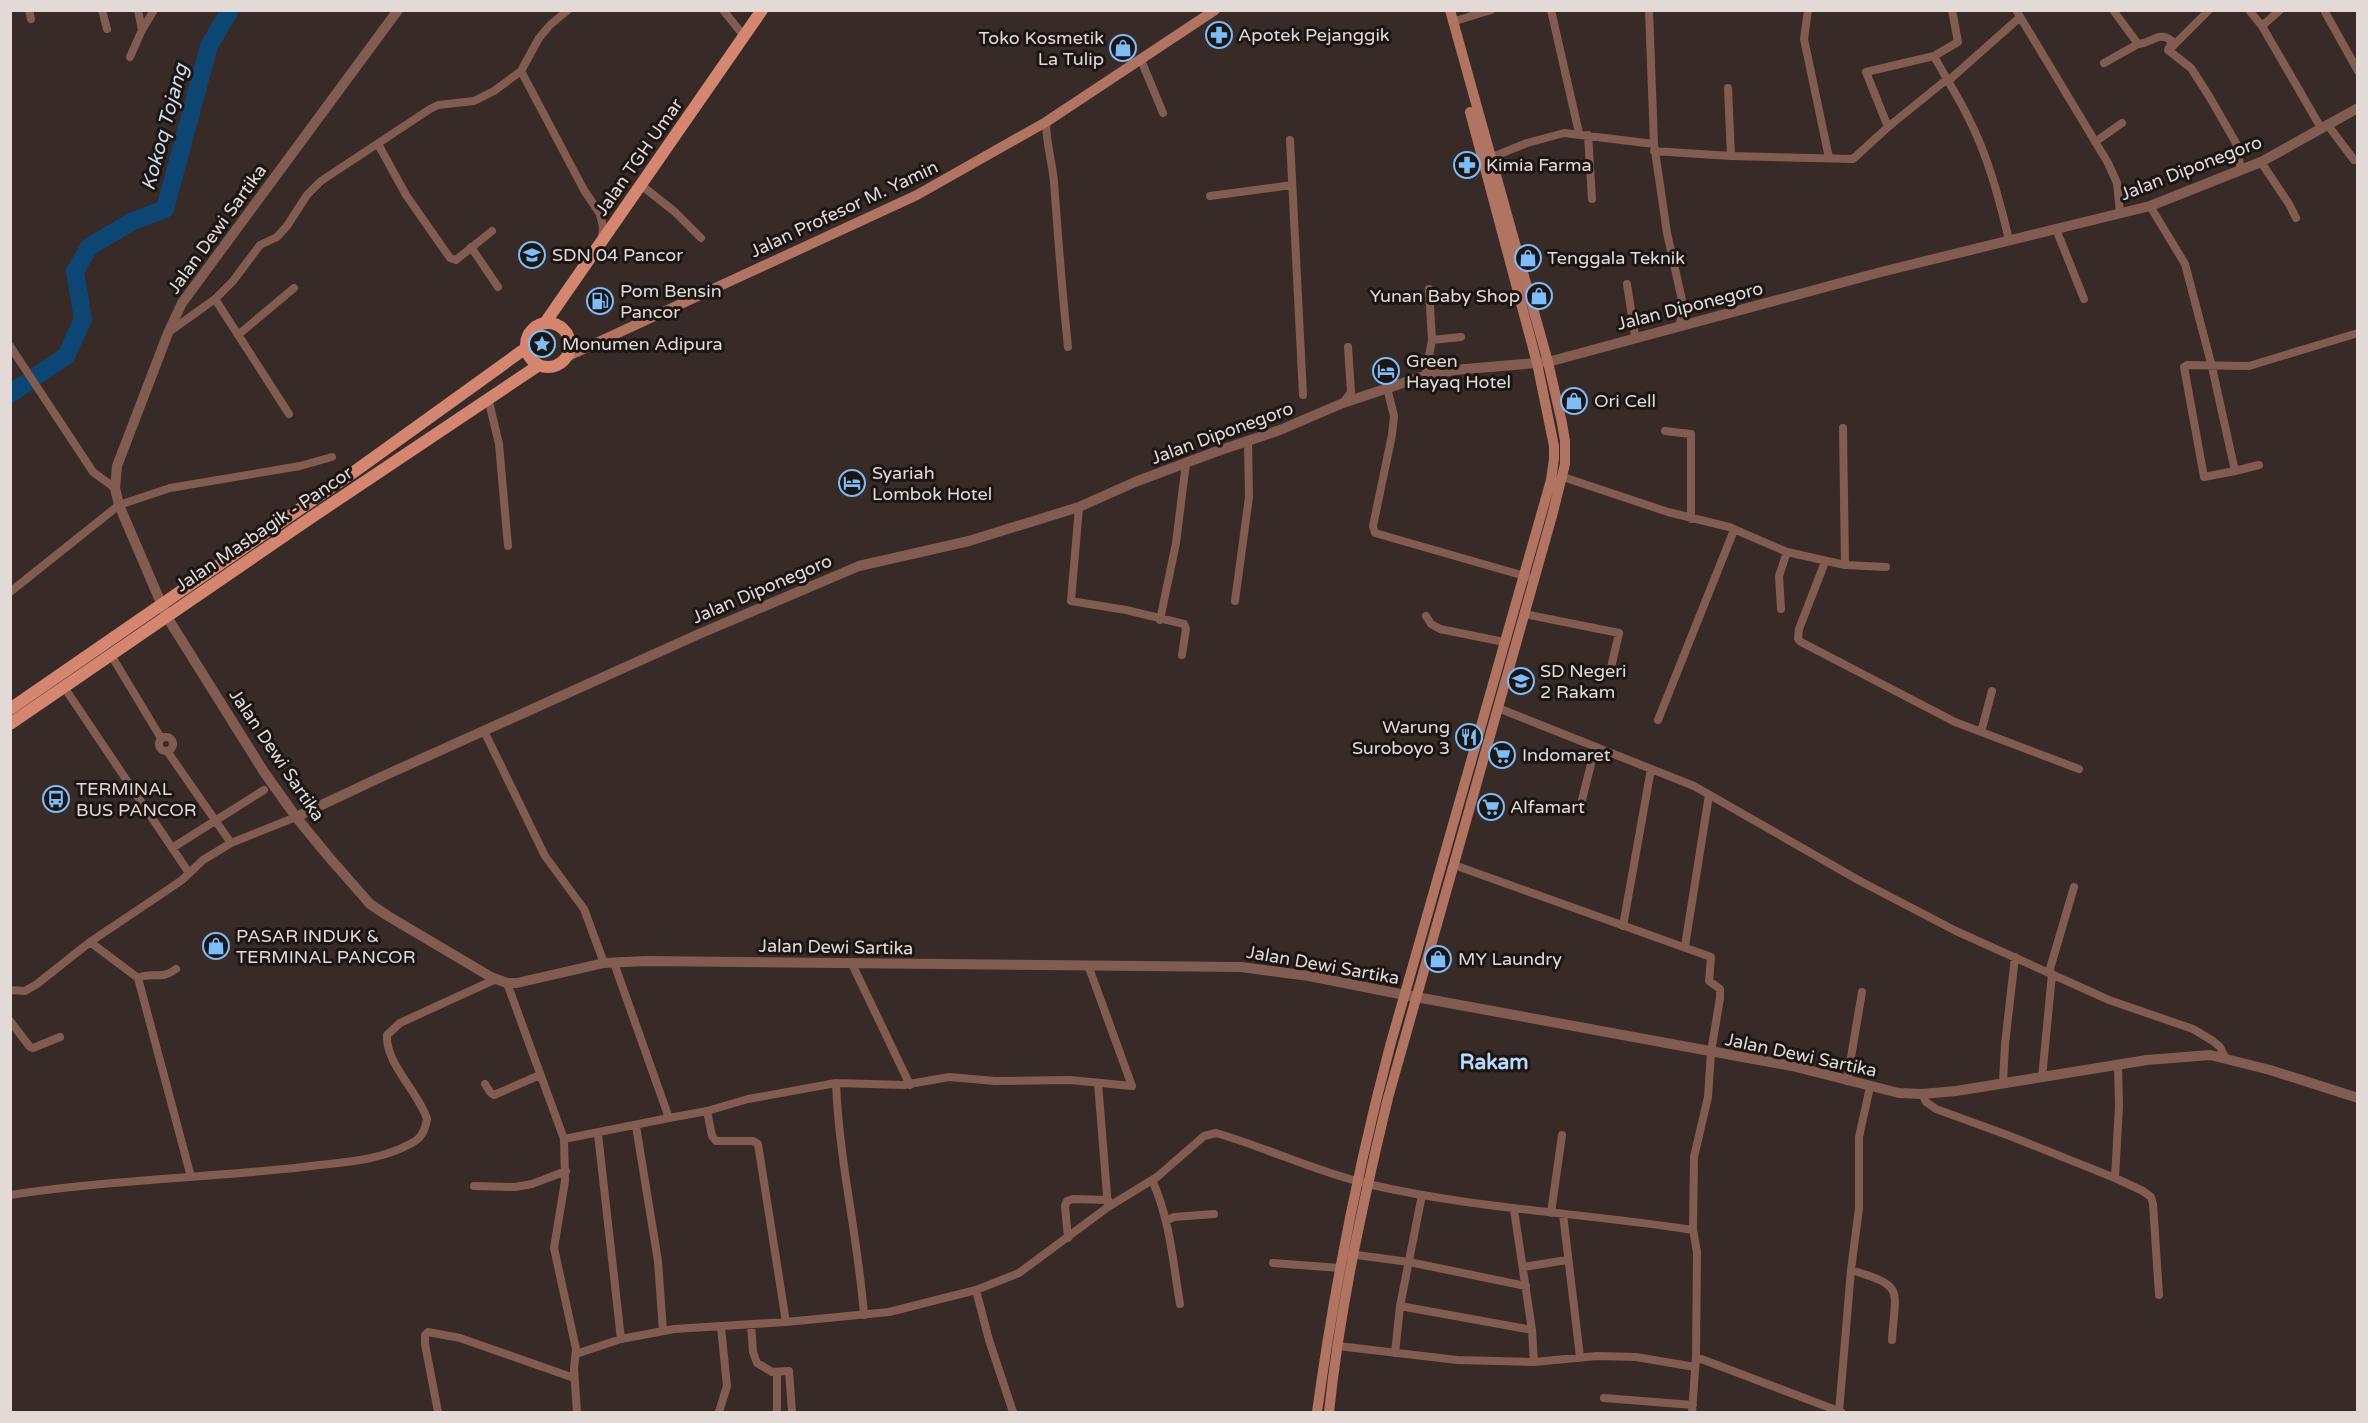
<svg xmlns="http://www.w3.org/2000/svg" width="2368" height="1423" font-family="'Varela Round',sans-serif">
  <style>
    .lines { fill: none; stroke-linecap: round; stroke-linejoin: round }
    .river { stroke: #0d4573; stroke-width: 18 }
    .minor { stroke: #825c51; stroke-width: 8 }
    .tertiary { stroke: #825c51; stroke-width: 10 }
    .secondary { stroke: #b17463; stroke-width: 10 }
    .primary { stroke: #d58671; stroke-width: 12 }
    .labels { text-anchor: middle; stroke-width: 6; stroke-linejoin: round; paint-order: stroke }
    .poi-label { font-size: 18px; fill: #e3dad8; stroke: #1b1513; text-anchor: start }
    .street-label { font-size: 18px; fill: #e3dad8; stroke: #1b1513 }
    .water-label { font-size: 20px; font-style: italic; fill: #cde; stroke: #1b1513 }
    .quarter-label { font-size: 21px; font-weight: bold; fill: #b8dafc; stroke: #1b1513 }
  </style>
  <rect width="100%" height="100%" fill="#382b27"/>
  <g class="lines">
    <path class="river" d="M10,394L66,356L83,319L75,271L89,247L131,222L165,209L209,46L230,10"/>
    <path class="minor" d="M29,10L31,19
      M102,10L107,29
      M138,10L142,30
      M723,10L744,36
      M1551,10L1579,133
      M1649,10L1654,144L1667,233L1684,309L1679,326
      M1808,10L1804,39L1829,158
      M2016,10L2108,163L2117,183L2120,213
      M2113,10L2138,44C2151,44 2159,30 2172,41L2168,50L2191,68L2209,96L2236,143L2241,170
      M2249,10L2262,26L2321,128
      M2325,12L2358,71
      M1452,22L1491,10
      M2262,26L2280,10
      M2171,48L2209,10
      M1934,56L1958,42L1952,10
      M130,57L142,30L154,10
      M1141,60L1163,113
      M2104,63L2138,44
      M521,71L584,190L600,214L603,227L602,239
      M1947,82L2019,18
      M1728,88L1731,156
      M1046,122C1046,143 1052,161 1054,182C1058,237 1062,291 1068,347
      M2327,124L2354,160
      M1888,127L1866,72L1934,56C1945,77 1958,96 1968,117C1988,156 1999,198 2009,240
      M1588,135L1592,199
      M1290,140L1303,395
      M2095,142L2122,123
      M378,144L406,195L450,258L456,260L492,231
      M1654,151L1731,156L1853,159L1888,127L1946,80
      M1490,158L1527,143L1564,133L1654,144
      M2261,162L2289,204L2296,218
      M641,185L675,212L701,238
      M1210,196L1292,185
      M2150,206L2185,264L2212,367L2235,471L2204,477L2184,367L2187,365L2249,366L2358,333
      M2056,229L2084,299
      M471,247L498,287
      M1627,284L1635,336
      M215,299L289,414
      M169,332L215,299L233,281L260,245L277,237L287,226L307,195L321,181L430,109L438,105L474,101L494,91L521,71L539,38L550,25L568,10
      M238,335L294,288
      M1432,340L1461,337
      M10,346L93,472L115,488
      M1425,377L1432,340L1429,289
      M1387,388L1394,416L1392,435L1373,526L1375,533L1528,577
      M488,398L499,444L508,546
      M1343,403L1351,392L1348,347
      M1843,428L1845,565
      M1665,431L1691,434V519
      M2235,471L2259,465
      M1563,477L1668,512L1729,527L1787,552L1845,565L1886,567
      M1079,507L1071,601L1126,610L1184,624L1186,629L1182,655
      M1825,562L1799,629L1798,639L1801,642L1955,722L2079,769
      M10,592L119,505L170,488L300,466L332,457
      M1235,601L1249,497L1248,441
      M1781,609L1779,576L1787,552
      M1524,614L1619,633L1609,676
      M1426,616L1431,624L1440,629L1504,642
      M1160,620L1176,543L1186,463
      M111,655L161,738
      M64,687L189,873
      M1498,708L1694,786L1860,881L1956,931L2109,1000L2193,1029L2213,1041L2220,1047L2225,1057
      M1658,720L1734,530
      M484,731L545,856L584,909L604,963
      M1981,732L1992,691
      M159 744a7 7 0 1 1 14 0a7 7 0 1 1-14 0Z
      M167,751L231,843L296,817
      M1582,800L1595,748
      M172,848L264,790
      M1454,865L1711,957L1709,981L1720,989V998L1711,1052L1708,1097L1694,1157L1693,1230
      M1623,926L1651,769
      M90,942L138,978
      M1685,946L1709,795
      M614,963L669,1118L707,1111L712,1136L716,1141H753L758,1144L786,1322L889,1312L976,1290L1019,1273L1108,1207L1157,1177L1204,1136L1216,1133C1268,1148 1316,1172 1368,1184C1475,1209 1584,1213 1693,1230L1697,1252L1696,1357L1692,1412
      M852,964L910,1085
      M176,969C161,981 153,971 138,978L191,1177
      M2049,972L2074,887
      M507,983L564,1139L669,1118
      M10,990L25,991L37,984L90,942L157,897L182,880L203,860L231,843
      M10,1021L30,1047L33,1048L60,1037
      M2042,1078L2052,974
      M1847,1081L1862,992
      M1098,1083L1108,1207
      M2003,1083L2005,1044L2015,957
      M485,1084L490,1092L494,1095L540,1075
      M1922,1094L1926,1102L1936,1109L2010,1136L2115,1178L2143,1191L2151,1197L2153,1204L2159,1295
      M707,1111L748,1099L836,1083
      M636,1126L658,1261L663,1331
      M598,1134L621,1339
      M564,1139L565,1181L554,1248L576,1349L574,1369L577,1412
      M2115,1178L2119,1106L2118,1065
      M1152,1180C1170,1219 1173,1263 1180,1304
      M474,1186L515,1187L532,1184L566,1171
      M10,1195C108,1180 206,1178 303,1167C339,1162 377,1162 410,1144C421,1139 425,1131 427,1119C419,1093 385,1063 387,1035L400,1023L496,979
      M1514,1210L1532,1330L1534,1362
      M1551,1213L1562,1135
      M1563,1214L1580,1357
      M1166,1221L1174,1217L1214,1214
      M1068,1238L1065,1206L1067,1201L1073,1199L1108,1200
      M1349,1254L1409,1262L1526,1286
      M1273,1263L1340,1268
      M1523,1267L1567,1260
      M1851,1270C1906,1287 1895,1288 1892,1340
      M976,1290L989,1340L1013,1412
      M1400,1306L1532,1330
      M864,1315C858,1237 839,1161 836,1083L904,1085L949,1077L995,1081L1070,1080L1132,1086L1088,965
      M751,1324L753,1352L757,1363L772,1372L789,1371L792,1412
      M1338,1346L1457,1360L1534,1362L1597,1356L1636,1357L1695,1367
      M1395,1353L1400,1306L1422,1195
      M576,1354L621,1339L674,1329L786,1322
      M1696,1357L1841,1412
      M777,1372V1412
      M1604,1398L1693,1405
      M438,1412L425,1344V1335L428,1332L460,1338L574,1378
      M719,1412L727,1386L721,1327
      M1839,1412L1851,1270L1859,1208V1137L1870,1087"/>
    <path class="tertiary" d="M398,10L182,303L168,333L117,466L115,488L119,505L167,617L264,772L296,817L328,856L370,904L388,916L491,977L507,983H517L604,963L645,961L1241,967L1309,976L1405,995L1792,1066L1899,1093L1922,1094L1956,1091L2147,1060L2210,1055L2270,1070L2358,1098
      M296,817L379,778L699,634L859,566L969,541L1079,507L1135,482L1215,452L1280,430L1343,403L1418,378L1454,370L1548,362L1881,272L2150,206L2261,162L2358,108"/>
    <path class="secondary" d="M566,357L917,195L1046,122L1215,10
      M1317,1412C1334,1289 1358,1167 1390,1046L1551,480L1554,459V446L1537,363L1470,112
      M1329,1412C1340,1307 1363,1202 1388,1098L1552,516L1565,464V441L1562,423L1548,362L1450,10"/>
    <path class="primary" d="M545,323L762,10
      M526 345a22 22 0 1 1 44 0a22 22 0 1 1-44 0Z
      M10,709L358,469L526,348
      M10,724L312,517L539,365"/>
  </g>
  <defs>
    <symbol id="pharmacy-ring" viewBox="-11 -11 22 22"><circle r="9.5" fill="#1b1513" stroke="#7fbdfa" stroke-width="1.5"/><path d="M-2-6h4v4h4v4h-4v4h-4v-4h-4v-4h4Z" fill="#7fbdfa"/></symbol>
    <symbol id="shop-ring" viewBox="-11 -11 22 22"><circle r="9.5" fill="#1b1513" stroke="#7fbdfa" stroke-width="1.5"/><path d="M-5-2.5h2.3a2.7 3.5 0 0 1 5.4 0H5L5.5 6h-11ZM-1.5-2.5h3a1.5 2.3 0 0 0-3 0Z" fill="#7fbdfa"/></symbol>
    <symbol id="school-ring" viewBox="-11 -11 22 22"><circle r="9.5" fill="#1b1513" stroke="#7fbdfa" stroke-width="1.5"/><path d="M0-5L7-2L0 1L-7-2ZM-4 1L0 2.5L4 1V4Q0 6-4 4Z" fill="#7fbdfa"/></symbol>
    <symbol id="fuel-ring" viewBox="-11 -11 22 22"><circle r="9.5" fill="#1b1513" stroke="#7fbdfa" stroke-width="1.5"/><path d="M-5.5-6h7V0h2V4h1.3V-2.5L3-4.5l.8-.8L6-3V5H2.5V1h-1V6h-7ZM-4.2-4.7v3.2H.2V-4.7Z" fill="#7fbdfa"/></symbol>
    <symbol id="sight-ring" viewBox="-11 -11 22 22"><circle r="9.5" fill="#1b1513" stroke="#7fbdfa" stroke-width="1.5"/><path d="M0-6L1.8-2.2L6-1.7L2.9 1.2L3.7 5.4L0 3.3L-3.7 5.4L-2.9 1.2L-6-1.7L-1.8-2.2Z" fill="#7fbdfa"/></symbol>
    <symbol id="hotel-ring" viewBox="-11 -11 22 22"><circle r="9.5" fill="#1b1513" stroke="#7fbdfa" stroke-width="1.5"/><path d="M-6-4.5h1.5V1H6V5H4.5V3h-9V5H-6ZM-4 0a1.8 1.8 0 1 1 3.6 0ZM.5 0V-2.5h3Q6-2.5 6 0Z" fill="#7fbdfa"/></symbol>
    <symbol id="restaurant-ring" viewBox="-11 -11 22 22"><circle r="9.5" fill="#1b1513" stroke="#7fbdfa" stroke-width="1.5"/><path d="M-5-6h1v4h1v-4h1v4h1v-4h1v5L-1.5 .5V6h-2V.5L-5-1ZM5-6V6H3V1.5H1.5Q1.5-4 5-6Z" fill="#7fbdfa"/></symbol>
    <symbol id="supermarket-ring" viewBox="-11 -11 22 22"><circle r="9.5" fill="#1b1513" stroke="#7fbdfa" stroke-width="1.5"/><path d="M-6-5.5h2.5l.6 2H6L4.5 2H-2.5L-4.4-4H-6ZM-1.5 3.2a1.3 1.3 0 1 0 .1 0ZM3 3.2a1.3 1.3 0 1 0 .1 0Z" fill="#7fbdfa"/></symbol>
    <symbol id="bus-ring" viewBox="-11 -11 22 22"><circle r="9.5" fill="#1b1513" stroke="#7fbdfa" stroke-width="1.5"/><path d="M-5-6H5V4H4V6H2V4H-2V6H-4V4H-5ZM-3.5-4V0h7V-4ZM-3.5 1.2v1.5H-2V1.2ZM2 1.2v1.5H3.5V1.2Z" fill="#7fbdfa"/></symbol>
  </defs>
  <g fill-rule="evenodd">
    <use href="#pharmacy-ring" x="1204" y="20" width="30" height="30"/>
    <use href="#shop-ring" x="1108" y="33" width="30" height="30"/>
    <use href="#pharmacy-ring" x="1452" y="150" width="30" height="30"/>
    <use href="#school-ring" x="517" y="240" width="30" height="30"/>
    <use href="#shop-ring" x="1513" y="243" width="30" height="30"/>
    <use href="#shop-ring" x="1524" y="281" width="30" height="30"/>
    <use href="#fuel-ring" x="585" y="286" width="30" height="30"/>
    <use href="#sight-ring" x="527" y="329" width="30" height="30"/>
    <use href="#hotel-ring" x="1371" y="356" width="30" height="30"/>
    <use href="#shop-ring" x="1559" y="386" width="30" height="30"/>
    <use href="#hotel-ring" x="837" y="468" width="30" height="30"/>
    <use href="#school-ring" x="1506" y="666" width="30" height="30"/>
    <use href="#restaurant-ring" x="1454" y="722" width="30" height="30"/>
    <use href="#supermarket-ring" x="1487" y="740" width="30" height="30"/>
    <use href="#bus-ring" x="41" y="784" width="30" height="30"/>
    <use href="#supermarket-ring" x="1476" y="792" width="30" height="30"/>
    <use href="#shop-ring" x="201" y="931" width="30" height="30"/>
    <use href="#shop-ring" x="1423" y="944" width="30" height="30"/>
  </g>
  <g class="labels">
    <g class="poi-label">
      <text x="1238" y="41">Apotek Pejanggik</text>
      <text x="1104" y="44" text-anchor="end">Toko Kosmetik<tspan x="1104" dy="21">La Tulip</tspan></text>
      <text x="1486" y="171">Kimia Farma</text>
      <text x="552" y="261">SDN 04 Pancor</text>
      <text x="1547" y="264">Tenggala Teknik</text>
      <text x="620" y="297">Pom Bensin<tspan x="620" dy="21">Pancor</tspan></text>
      <text x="1520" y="302" text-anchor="end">Yunan Baby Shop</text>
      <text x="562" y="350">Monumen Adipura</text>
      <text x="1406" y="367">Green<tspan x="1406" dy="21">Hayaq Hotel</tspan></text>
      <text x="1594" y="407">Ori Cell</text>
      <text x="872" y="479">Syariah<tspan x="872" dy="21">Lombok Hotel</tspan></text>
      <text x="1540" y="677">SD Negeri<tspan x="1540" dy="21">2 Rakam</tspan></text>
      <text x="1450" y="733" text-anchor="end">Warung<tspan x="1450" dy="21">Suroboyo 3</tspan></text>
      <text x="1522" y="761">Indomaret</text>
      <text x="76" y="795">TERMINAL<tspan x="76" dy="21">BUS PANCOR</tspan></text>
      <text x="1510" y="813">Alfamart</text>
      <text x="236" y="942">PASAR INDUK &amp;<tspan x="236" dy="21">TERMINAL PANCOR</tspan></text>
      <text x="1458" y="965">MY Laundry</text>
    </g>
    <g class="street-label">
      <text transform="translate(639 157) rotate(-55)" y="6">Jalan TGH Umar</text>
      <text transform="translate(2191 168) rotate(-21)" y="6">Jalan Diponegoro</text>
      <text transform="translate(844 209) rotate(-25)" y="6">Jalan Profesor M. Yamin</text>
      <text transform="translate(217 229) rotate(-54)" y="6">Jalan Dewi Sartika</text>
      <text transform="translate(1690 306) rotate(-14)" y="6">Jalan Diponegoro</text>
      <text transform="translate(1222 433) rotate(-20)" y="6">Jalan Diponegoro</text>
      <text transform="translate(264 529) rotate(-34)" y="6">Jalan Masbagik - Pancor</text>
      <text transform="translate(762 589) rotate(-23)" y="6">Jalan Diponegoro</text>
      <text transform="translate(277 755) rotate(56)" y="6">Jalan Dewi Sartika</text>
      <text transform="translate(836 947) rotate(1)" y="6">Jalan Dewi Sartika</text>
      <text transform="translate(1323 965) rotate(10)" y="6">Jalan Dewi Sartika</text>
      <text transform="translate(1801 1055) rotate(12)" y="6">Jalan Dewi Sartika</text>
    </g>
    <g class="water-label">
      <text transform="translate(164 127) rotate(-75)" y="7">Kokoq Tojang</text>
    </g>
    <g class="quarter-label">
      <text x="1494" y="1069">Rakam</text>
    </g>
  </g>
  <rect width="2368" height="1423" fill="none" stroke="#e3dad8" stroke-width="24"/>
</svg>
